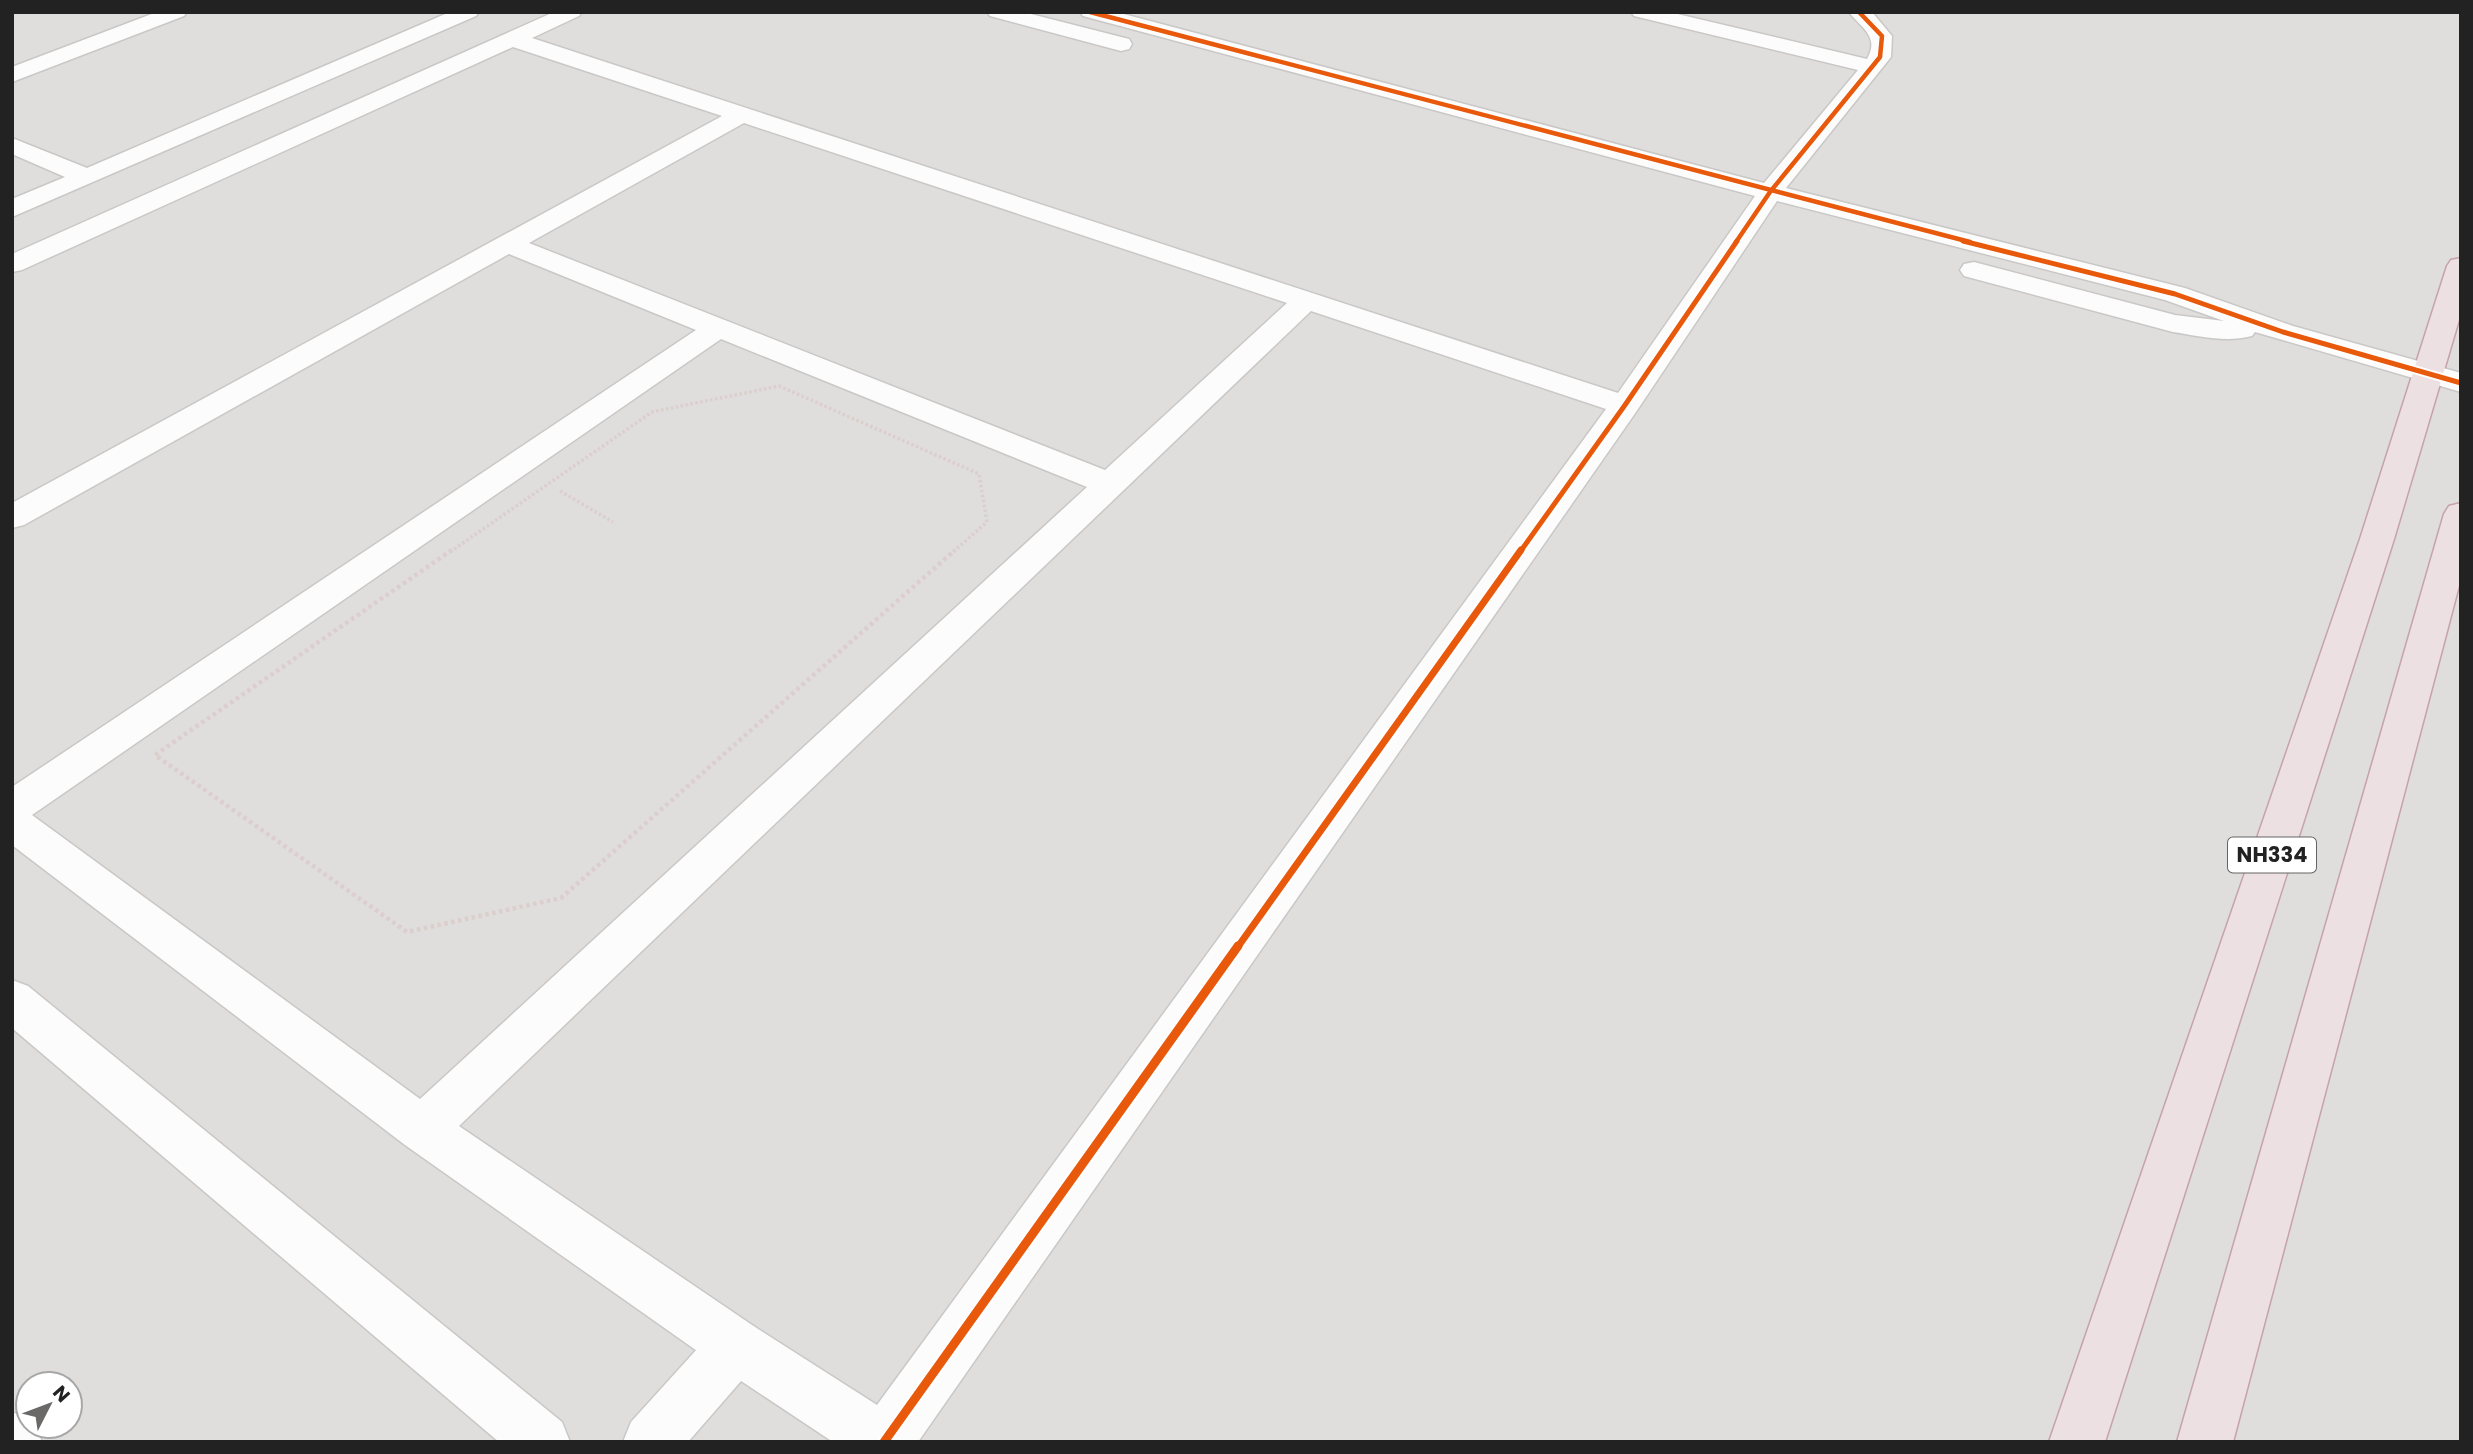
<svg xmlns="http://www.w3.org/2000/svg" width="2473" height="1454" font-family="Poppins,sans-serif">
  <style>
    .residential { fill: #dfdedc; fill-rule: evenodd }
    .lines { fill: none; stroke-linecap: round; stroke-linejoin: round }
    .lane-casing { stroke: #c9c8c7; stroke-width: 3 }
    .street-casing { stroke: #c9c8c7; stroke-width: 3 }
    .highway-casing { stroke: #c5a2ac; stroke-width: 3 }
    .path-far1 { stroke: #dccecd; stroke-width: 3.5; stroke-dasharray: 2.5 2.5; stroke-linecap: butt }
    .path { stroke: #dccecd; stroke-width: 4.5; stroke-dasharray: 3.5 3.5; stroke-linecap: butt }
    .lane { fill: #fdfcfc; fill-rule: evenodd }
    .street { fill: #fdfcfc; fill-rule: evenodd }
    .highway { fill: #ece0e2; fill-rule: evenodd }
    .cycleway-far3-casing { stroke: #fff; stroke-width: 7 }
    .cycleway-far2-casing { stroke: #fff; stroke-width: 9 }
    .cycleway-far1-casing { stroke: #fff; stroke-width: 11 }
    .cycleway-casing { stroke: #fff; stroke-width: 13 }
    .cycleway-far3 { stroke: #e8590c; stroke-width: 4.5 }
    .cycleway-far2 { stroke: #e8590c; stroke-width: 5 }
    .cycleway-far1 { stroke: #e8590c; stroke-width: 7 }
    .cycleway { stroke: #e8590c; stroke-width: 9 }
    .labels { text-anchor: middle; stroke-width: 5; stroke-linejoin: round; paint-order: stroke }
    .shield { fill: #fff; stroke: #646464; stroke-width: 2 }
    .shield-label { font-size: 21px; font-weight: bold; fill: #222 }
  </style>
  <rect width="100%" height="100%" fill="#f0eeeb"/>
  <path class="residential" d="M12,12H2461V1442H12ZM28,1384H70V1426H28Z"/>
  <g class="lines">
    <defs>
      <path id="lane" d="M12,980L28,986L562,1422L570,1442H499L12,1028Z
        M736,1319L755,1327L763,1346L755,1365L688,1442H623L631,1422L717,1327Z
        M12,1412L28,1419V1426H35L42,1442H12Z"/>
      <path id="street" d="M157,12H187L184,16L12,82V67Z
        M450,12H479L476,16L12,217V199L65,177L12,154V138L87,168Z
        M554,12H582L579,16L532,38L1618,393L1755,196L1083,16L1080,12H1116L1764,183L1858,70L1634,16L1631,12H1669L1867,59C1880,36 1861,28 1849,12H1872L1892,36L1891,57L1786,188L2185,288L2293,326L2461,373V392L2255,332L2252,336C2226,343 2199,336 2173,332L1964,276L1960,270L1964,264L1974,262L2175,315L2224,321L2165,300L1777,201L1636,412L918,1442H833L717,1365L405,1145L12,845V787L696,330L509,254L24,525L12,528V503L722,116L513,47L22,270L12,272V254ZM744,123L1287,303L1105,470L529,243ZM1311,311L1606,409L877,1405L755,1327L459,1126ZM721,339L1087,487L420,1099L32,815Z
        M987,12H1023L1129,39L1132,44L1129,49L1121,51L990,16Z"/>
      <path id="highway" d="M2461,258V313L2394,539L2105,1442H2049L2360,539L2447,266L2451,260Z
        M2461,503V578L2233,1442H2177L2444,514L2449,506Z"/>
    </defs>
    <use href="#lane" class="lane-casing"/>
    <use href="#street" class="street-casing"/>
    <use href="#highway" class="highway-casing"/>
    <path class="path-far1" d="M560,491L613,522
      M450,552L652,412L779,386L979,474L987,522L953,552"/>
    <path class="path" d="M452,550L155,755L407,932L561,898L955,550"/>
    <use href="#lane" class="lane"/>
    <use href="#street" class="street"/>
    <use href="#highway" class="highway"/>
    <defs>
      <path id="cycleway-far3" d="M1090,12L1970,242
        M1736,242L1770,192L1880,57L1882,36L1859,12"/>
      <path id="cycleway-far2" d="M1963,241L2175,294L2283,332L2461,383
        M1520,552L1625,405L1737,241"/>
      <path id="cycleway-far1" d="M1237,948L1521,550"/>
      <path id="cycleway" d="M884,1442L1238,946"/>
    </defs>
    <use href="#cycleway-far3" class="cycleway-far3-casing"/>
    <use href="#cycleway-far2" class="cycleway-far2-casing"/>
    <use href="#cycleway-far1" class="cycleway-far1-casing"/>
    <use href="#cycleway" class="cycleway-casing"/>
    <use href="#cycleway-far3" class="cycleway-far3"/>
    <use href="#cycleway-far2" class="cycleway-far2"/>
    <use href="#cycleway-far1" class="cycleway-far1"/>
    <use href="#cycleway" class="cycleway"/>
  </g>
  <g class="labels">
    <rect class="shield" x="2228" y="837.5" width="88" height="35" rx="5"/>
    <g class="shield-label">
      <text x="2272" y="862">NH334</text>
    </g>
  </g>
  <rect width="2473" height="1454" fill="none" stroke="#222222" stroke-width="28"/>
  <g transform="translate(49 1405) rotate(48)"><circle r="33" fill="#ffffff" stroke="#a7a7a7" stroke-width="2"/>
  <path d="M0-5L12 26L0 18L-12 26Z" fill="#6a6968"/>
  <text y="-10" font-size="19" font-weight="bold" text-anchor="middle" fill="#222222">N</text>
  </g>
</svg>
